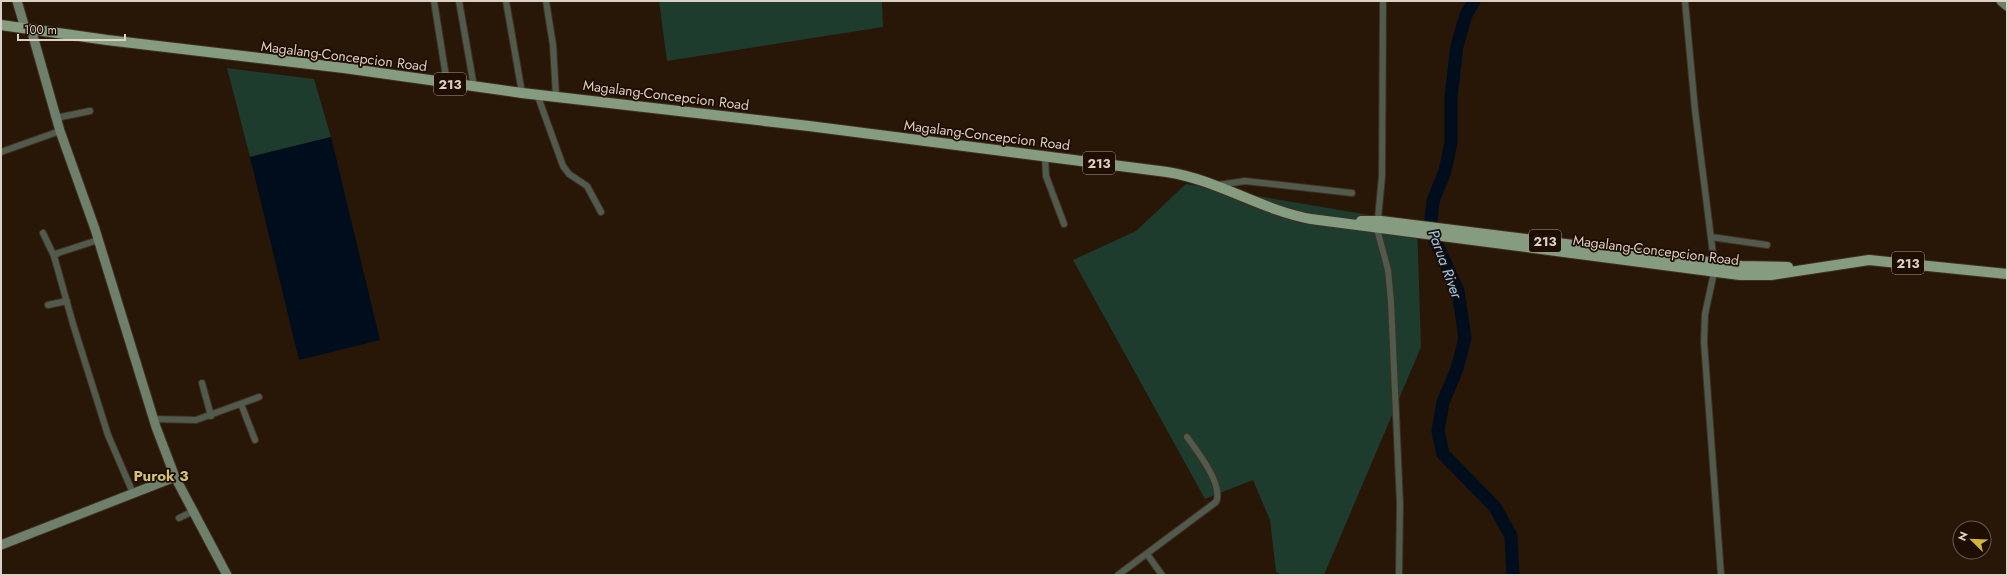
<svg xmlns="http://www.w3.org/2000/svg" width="2008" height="576" font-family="Jost,sans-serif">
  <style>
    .green { fill: #1d3c2e }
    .water { fill: #000d1d }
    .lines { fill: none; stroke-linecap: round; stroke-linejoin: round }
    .river { stroke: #000d1d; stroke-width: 13 }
    .street-casing { stroke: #413022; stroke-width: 8 }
    .secondary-casing { stroke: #413022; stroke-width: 11 }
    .primary-casing { stroke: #413022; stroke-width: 12 }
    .street { stroke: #505b4e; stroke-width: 6 }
    .secondary { stroke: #6e806b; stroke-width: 9 }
    .primary { stroke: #859c81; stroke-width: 10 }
    .labels { text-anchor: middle; stroke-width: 3.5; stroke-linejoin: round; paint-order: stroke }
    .shield { fill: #1e0d01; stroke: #a4968c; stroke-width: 1 }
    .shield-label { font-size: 13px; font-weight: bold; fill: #ddd0c7 }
    .street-label { font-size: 14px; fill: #ddd0c7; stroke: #1e0d01 }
    .water-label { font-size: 15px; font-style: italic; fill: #95caf8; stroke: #1e0d01 }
    .neighbourhood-label { font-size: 15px; font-weight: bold; fill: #d1c274; stroke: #1e0d01 }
  </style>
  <rect width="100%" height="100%" fill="#281607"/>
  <path class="green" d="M659,1H882L883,27L667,61Z
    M227,68L314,79L331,137L250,157Z
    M1186,184L1417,223L1421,347L1324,575H1281L1276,572L1270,520L1253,480L1205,499L1073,260L1136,231Z"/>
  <path class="water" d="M331,137L380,340L299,360L250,157Z"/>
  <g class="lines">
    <path class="river" d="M1474,1L1466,15L1457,46L1451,97V143L1445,171L1433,201L1430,229L1458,291L1465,338L1457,369L1443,402L1438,431L1443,454L1495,507L1511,536L1513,575"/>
    <defs>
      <path id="street" d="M434,1L447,83
        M459,1L474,87
        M506,1L522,93
        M546,1L553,45L556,96
        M1383,1L1382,176L1377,229L1388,270L1391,302L1400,504L1399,575
        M1685,1L1695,110L1714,262L1713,277L1705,314L1704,342L1721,575
        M537,94L563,166L569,174L587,186L601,212
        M56,118L90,111
        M1,152L60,131
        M1045,156L1046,176L1064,224
        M1218,185L1245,181L1352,193
        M43,233L54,256
        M1711,237L1767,245
        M98,240L58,253L54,256L73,324L108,435L133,493
        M48,305L67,301
        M202,383L211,416
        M241,404L255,440
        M154,419L196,420L259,397
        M179,518L194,511
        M1147,554L1162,575
        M1118,575L1216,502C1224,485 1197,451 1187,437"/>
      <path id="secondary" d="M17,1L25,28
        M2001,1L2007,6
        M31,29L60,131L95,229L156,427L175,477L227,575
        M1,545L175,477"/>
      <path id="primary" d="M1,25L107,40L344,68L522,93L809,126L1167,172C1218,180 1261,210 1311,219L1740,275H1771L1869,260L2007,274
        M1361,221H1381L1741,266L1788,267"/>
    </defs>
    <use href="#street" class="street-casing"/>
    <use href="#secondary" class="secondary-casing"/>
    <use href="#primary" class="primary-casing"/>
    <use href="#street" class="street"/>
    <use href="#secondary" class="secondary"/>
    <use href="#primary" class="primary"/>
  </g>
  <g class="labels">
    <g class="shield">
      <rect x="434" y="73" width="32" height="22" rx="3"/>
      <rect x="1083" y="152" width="32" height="22" rx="3"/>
      <rect x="1529" y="230" width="32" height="22" rx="3"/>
      <rect x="1892" y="252" width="32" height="22" rx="3"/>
    </g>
    <g class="shield-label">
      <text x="450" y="89">213</text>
      <text x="1099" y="168">213</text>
      <text x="1545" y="246">213</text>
      <text x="1908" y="268">213</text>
    </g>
    <g class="street-label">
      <text transform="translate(344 56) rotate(7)" y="5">Magalang-Concepcion Road</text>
      <text transform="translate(666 95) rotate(7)" y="5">Magalang-Concepcion Road</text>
      <text transform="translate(987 135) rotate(7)" y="5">Magalang-Concepcion Road</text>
      <text transform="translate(1656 250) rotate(7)" y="5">Magalang-Concepcion Road</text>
    </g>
    <g class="water-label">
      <text transform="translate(1445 264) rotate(70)" y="5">Parua River</text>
    </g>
    <g class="neighbourhood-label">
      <text x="161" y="481">Purok 3</text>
    </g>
  </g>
  <rect width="2008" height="576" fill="none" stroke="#ddd0c7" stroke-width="4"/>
  <g transform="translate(1972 540) rotate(293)"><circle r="19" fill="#1e0d01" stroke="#6a5b50"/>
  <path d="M0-3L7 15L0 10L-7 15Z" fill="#cfb837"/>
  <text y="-6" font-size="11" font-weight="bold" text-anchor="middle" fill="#ddd0c7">N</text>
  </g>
  <path d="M18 34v6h107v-6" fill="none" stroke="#ddd0c7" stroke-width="2"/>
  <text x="24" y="34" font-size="12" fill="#ddd0c7" stroke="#1e0d01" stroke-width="3" paint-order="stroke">100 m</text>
</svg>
